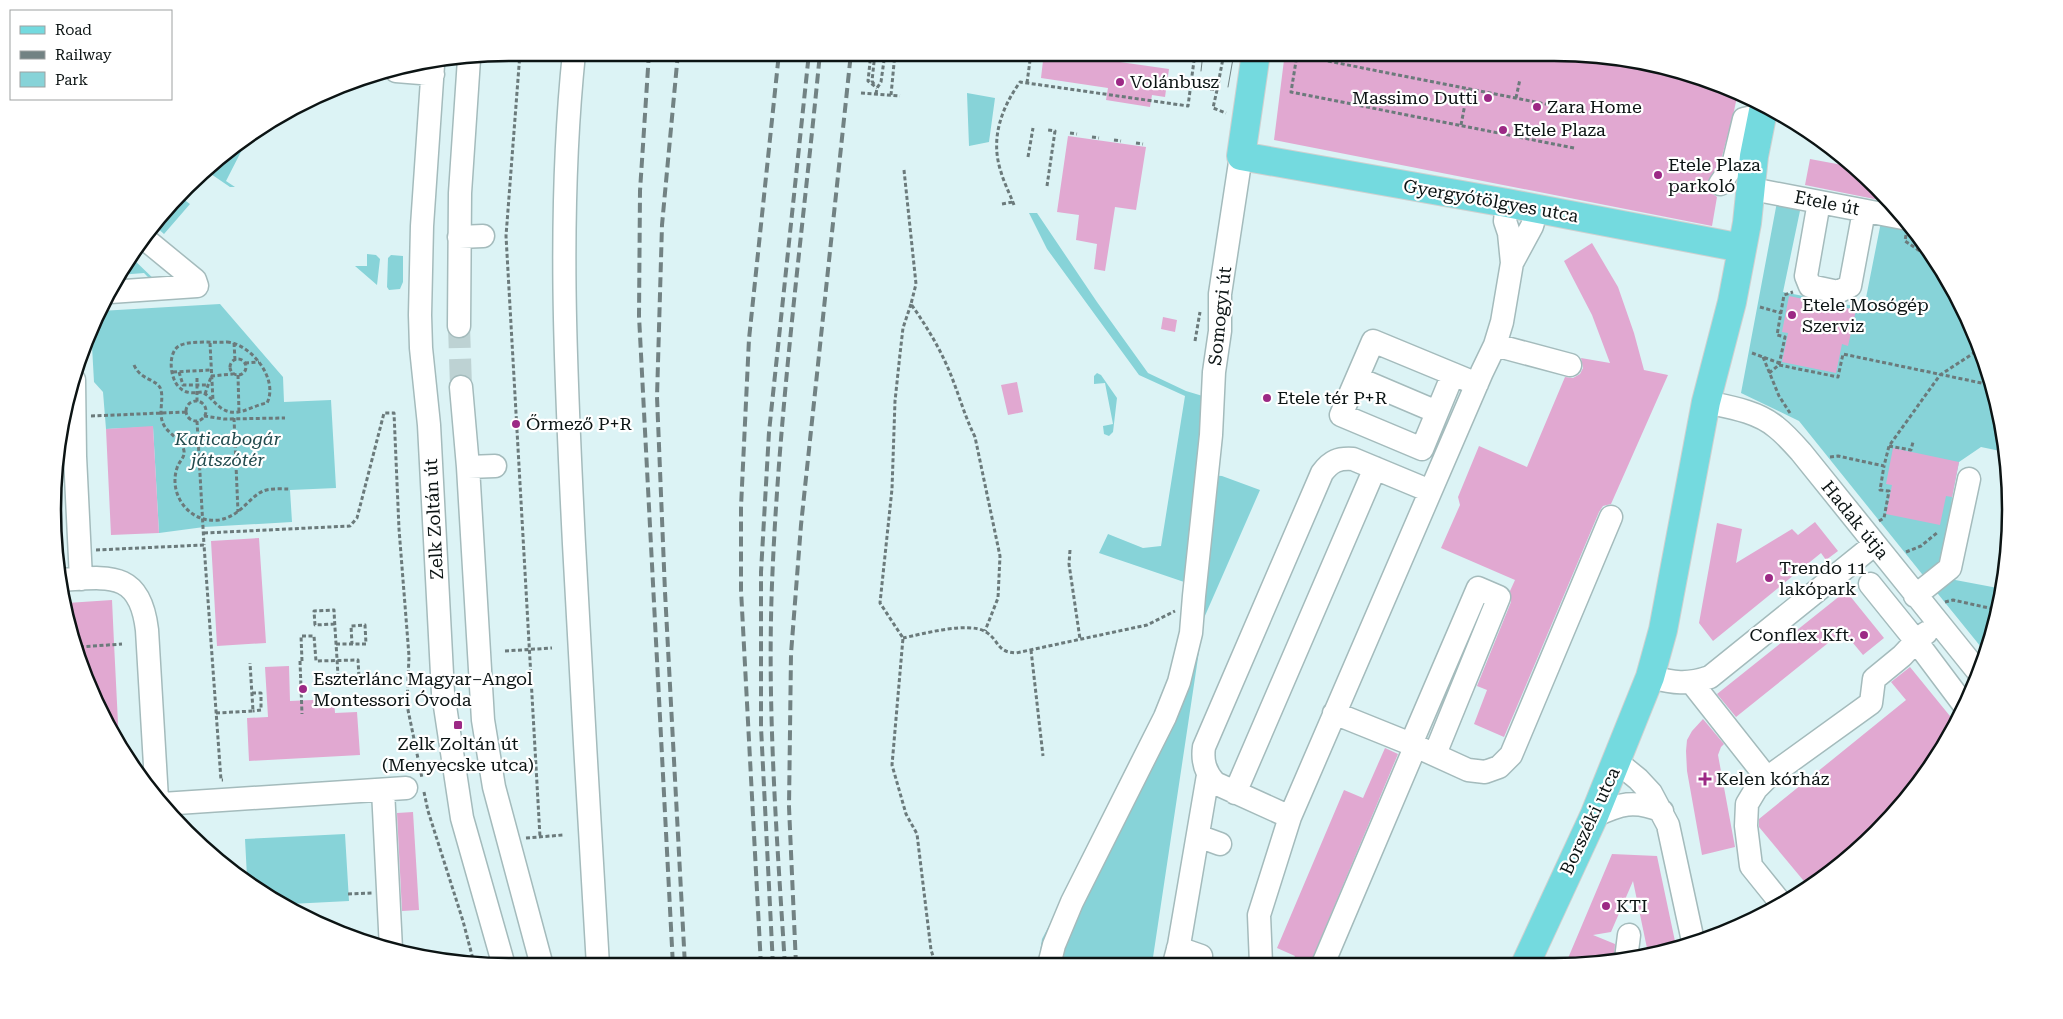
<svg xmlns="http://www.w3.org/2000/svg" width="2063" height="1019" font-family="'Roboto Serif',serif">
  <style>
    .green { fill: #87d3d8 }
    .building { fill: #e1a8d1 }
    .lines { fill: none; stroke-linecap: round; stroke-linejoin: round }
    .minor-tunnel { stroke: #bdd2d3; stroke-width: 22; stroke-dasharray: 22 11; stroke-linecap: butt }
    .minor-casing { stroke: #a4bbbc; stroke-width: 25 }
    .major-casing { stroke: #ced0d0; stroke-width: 30 }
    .path { stroke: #6b7a7b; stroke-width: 3; stroke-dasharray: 4 2.5; stroke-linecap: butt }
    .minor { stroke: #fff; stroke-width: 22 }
    .major { stroke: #74dadf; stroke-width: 28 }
    .tram { stroke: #728283; stroke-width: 1 }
    .rail { stroke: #728283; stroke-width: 4; stroke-dasharray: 10 5; stroke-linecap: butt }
    .poi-dot { fill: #9c2985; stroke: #fff; stroke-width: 2 }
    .labels { text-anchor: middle; stroke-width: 4.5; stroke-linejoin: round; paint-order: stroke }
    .poi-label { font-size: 18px; fill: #0c1414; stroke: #fff; text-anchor: start }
    .street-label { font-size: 18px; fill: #0c1414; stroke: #fff }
    .park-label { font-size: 18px; font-style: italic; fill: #224b4e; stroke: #fff }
    .rim { fill: none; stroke: #0c1414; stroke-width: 2.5 }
  </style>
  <rect width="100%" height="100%" fill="#dcf3f5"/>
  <path class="green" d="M967,93L995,98L989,142L969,146Z
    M248,138L226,181L235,187H230L208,172L231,147Z
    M183,199L190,204L164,234L156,227Z
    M1777,202L1801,206L1783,292L1864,308L1881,222L1910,227L1934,256L1976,335L2002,421L2005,452L1981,447L1959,462L1952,497L1949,542L1942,563L1926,576L1922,574L1799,421L1741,393Z
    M1029,213H1037L1097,302L1148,373L1186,391L1206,397L1197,474L1222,476L1260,490L1204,618L1152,964L1038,965L1042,939L1098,832L1155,716L1168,683L1181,631L1187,583L1099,553L1108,534L1143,548L1161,546L1185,396L1139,375L1047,249Z
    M367,254L376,255L380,259L377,285L355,266H367Z
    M391,255L403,256V282L400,289L389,290L387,287L388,258Z
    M130,256L158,283H161L167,276L168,282L155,284L144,273L119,275Z
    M220,304L283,377L284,402L331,400L336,488L290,490L292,522L204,527L159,533L153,427L106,429L103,392L94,382L91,328L100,311Z
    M1097,373L1101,375L1117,398L1113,432L1109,436L1104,434L1103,426L1113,424L1105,383L1094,384V376Z
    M1950,579L2003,589L2002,599L1985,652L1934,589Z
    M345,834L349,901L290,904L247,877L245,839Z"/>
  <path class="building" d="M1044,52H1072L1071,55L1169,69L1165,97L1152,95L1150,107L1106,100L1108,88L1041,78Z
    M1285,52H1554L1643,61L1729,87L1738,92L1734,111L1721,160L1707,183L1708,190L1717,197L1712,226L1274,140Z
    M1068,136L1146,147L1136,210L1115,207L1105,271L1094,269L1097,244L1076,240L1079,215L1057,212Z
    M1810,159L1853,167L1877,187L1889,202L1805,185Z
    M1592,243L1618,287L1634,333L1644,370L1668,375L1611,504L1603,506L1599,512L1504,737L1474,724L1487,690L1477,686L1511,602L1510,591L1515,580L1441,548L1460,505L1458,497L1479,446L1527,467L1565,377L1573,378L1580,374L1583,368L1581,358L1610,363L1592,315L1564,261Z
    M1789,296L1856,310L1848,346L1842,344L1836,373L1782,362L1788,333L1782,332Z
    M1163,317L1177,320L1175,332L1161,329Z
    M1017,382L1023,412L1008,415L1001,385Z
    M153,426L159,533L111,535L106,429Z
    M1893,448L1959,462L1952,497L1946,496L1940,525L1886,514L1892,485L1886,484Z
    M1815,522L1838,551L1826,560L1821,553L1713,641L1699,623L1717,523L1742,529L1736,563L1792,529L1798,535Z
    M259,538L266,643L217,646L211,541Z
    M1846,591L1884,638L1863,655L1843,631L1736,717L1717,694Z
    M112,600L114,643L119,743L100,712L67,603Z
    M289,666L290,701L334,699L335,713L357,712L360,755L249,761L247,718L268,717L265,667Z
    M1910,667L1954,721L1916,787L1832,872L1808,886L1759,827V819L1906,700L1891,682Z
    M1703,719L1724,744L1721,747L1718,755L1735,847L1702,855L1687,771L1686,751L1687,740L1692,731Z
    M1385,748L1398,754L1310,964H1291L1295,956L1277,948L1344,790L1363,798Z
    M413,812L419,910L402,911L397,813Z
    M1612,854L1657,856L1676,946L1648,953L1633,881L1611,932L1593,935L1615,944L1614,962L1566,963Z"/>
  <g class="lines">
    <path class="minor-tunnel" d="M459,326L461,387"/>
    <defs>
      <path id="minor" d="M574,53C557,216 566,380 574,544C582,685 589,825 598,966
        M433,65L422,226L420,315L421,348L429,425L443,693L462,818L504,966
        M396,71L433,74
        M1720,184L1733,165L1744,119L1762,115
        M1752,189L1903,218
        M1819,202L1806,276L1810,286L1838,292L1850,286L1864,211
        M1507,203L1505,221L1509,233L1512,263
        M459,237L483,236
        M110,292L197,286L195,280L145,239
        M459,326L460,193L469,59
        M1495,345L1570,365
        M1453,374L1422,449L1341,415L1373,341L1477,384
        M1357,378L1437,412
        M74,380L75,456L81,579
        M461,387L468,467L483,720L494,787L542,966
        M1706,402C1729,407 1757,411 1776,427C1785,434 1793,443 1801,452L1979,673
        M468,467L495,466
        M60,580C109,577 140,570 147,630L157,799
        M1870,584L1916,641L1926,633
        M1915,596L1950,568L1969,479
        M1650,677C1674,683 1687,685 1710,677L1875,544
        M1692,683L1767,778
        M1334,713L1411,744L1468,770L1485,772L1499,767L1511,755L1611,517
        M1411,744L1478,588L1499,597L1435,754
        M1617,762L1638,779L1651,793L1668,825L1693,941
        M383,790L391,949
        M1235,793L1375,468
        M162,804L406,788
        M1594,816C1620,804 1634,799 1662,811
        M1290,817L1215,783C1205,772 1202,761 1204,747L1322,473C1331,461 1338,458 1353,459L1430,491
        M1198,836L1220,844
        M1780,902L1751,866L1746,826L1747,804L1756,789L1767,778L1871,703L1874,679L1902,656L1916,641L1964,705
        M1178,948L1201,956
        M1626,959L1629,935
        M1174,964L1179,945L1208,775
        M1261,964L1259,915L1290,817L1482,372L1495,345L1502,322L1512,263L1532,226L1537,209
        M1323,964L1416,745
        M1049,965L1054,945L1072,902L1165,717L1179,682L1191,633L1194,596L1211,435L1214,372L1220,331V294L1241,156"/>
      <path id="major" d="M1256,53L1241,156L1507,203L1742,248
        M1526,963L1594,816L1650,677L1663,630L1706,402L1732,302L1747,223L1754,156L1764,106"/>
    </defs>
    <use href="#minor" class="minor-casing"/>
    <use href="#major" class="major-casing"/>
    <path class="path" d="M520,53L506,236L540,837
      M871,53L868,81L877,88
      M1027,83L1031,53
      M874,84L872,81L875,53
      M1191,86L1217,90L1213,108L1226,113
      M1217,90L1224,53
      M861,93L900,96
      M876,94L877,88L881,82L885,53
      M891,95L895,53
      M1516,98L1520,79
      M1461,125L1468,88
      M1070,133L1077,134
      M1092,137L1099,138
      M1114,140L1121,141
      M1136,143L1143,144
      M1574,148L1291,92L1297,55L1581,111
      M1028,157L1033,128
      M904,170L916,284L911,304C925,324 938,345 948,368C958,391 964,415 975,437L1000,556L998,598L985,631
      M1047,186L1055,131L1048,130
      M1002,204L1013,202
      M1014,205C1010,194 1004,183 1001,172C990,139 1001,109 1020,82L1188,106L1195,53
      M1906,235L1905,241L1938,263
      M911,304L903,328L900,354L895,401L892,489L880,603L903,638L892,765L906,814L917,834L931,950L936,965
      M1760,307L1781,313
      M1195,341L1200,312
      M227,342C251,344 279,379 267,403C250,406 237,419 221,408C214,403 210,396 202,392C195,393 186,394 180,388C170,380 167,353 179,346C189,340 215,343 227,342Z
      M210,343L213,401
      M234,343L235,360
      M1752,353L1779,363
      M1763,357L1779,396L1790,413
      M230 367a8 8 0 1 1 16 0a8 8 0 1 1-16 0Z
      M245,363L259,362
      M134,365C141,381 158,379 161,390C164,402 157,415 165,427C171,436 182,439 184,451C185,458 179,461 177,468C168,495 190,524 219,520C241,516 248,498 263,491C271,488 282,489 290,489
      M1779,365L1785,337L1777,335L1784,295L1793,292
      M173,372L211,370
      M179,372L183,385H207
      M1769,373L1779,365L1838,377L1843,354L1991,385
      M238,375L239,413
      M211,376L233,374
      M197,378V402
      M205,394L211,377
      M186 411a10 10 0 1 1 20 0a10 10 0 1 1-20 0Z
      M91,416L186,412
      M204,416L224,419L285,418
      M234,418L238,512
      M197,421L204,545
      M1889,446L1911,450L1913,442
      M1830,457L1838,456L1884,466L1889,446L1940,375L1980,349
      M1879,521L1884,518L1889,491L1880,490L1884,466
      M204,533L350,526L357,518L384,413H394L399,529L409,656L407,705L422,778
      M96,550L204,545L221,780H223
      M1070,550L1069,564L1080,639
      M1906,552L1921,546L1938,532
      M1945,602L1953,600L1998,610
      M903,638C922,634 969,621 986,632C1000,641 996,652 1016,653L1147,625L1175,611
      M336,644H366L365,625L351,626L352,644
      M80,647L122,644
      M1031,650L1043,756
      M505,651L552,648
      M300,661L302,714
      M302,661L301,636H314L316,661L358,660L359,677H338C337,655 335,632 334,610L314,611L315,625L335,624
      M252,693H261V710L253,711
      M216,713L253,711L250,663
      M407,769L435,764
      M424,792L428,811L463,921L474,963
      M526,838L563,835
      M348,894L372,893"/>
    <use href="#minor" class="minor"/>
    <use href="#major" class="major"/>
    <path class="tram" d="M1201,71L1203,53
      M1228,87L1234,53"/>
    <path class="rail" d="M649,53L640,191L639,316L673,966
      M678,53L662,225L657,397L665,592L685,966
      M796,965L789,807L791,654L801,525L851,53
      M761,966L741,590V507L749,339L779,53
      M773,966L761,727V572L769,432L809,53
      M785,966C777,839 767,711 772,584C779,406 803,230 820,53"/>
  </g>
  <g class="poi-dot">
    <circle cx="1120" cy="82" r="5"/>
    <circle cx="1488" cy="98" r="5"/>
    <circle cx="1537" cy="107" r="5"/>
    <circle cx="1503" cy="130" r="5"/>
    <circle cx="1658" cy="175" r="5"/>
    <circle cx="1792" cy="315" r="5"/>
    <circle cx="1267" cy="398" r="5"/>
    <circle cx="516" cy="424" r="5"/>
    <circle cx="1769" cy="578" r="5"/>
    <circle cx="1864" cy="635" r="5"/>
    <circle cx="303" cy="689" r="5"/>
    <rect x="453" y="720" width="10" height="10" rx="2.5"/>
    <path d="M1702.5 771.5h5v5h5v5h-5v5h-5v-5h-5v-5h5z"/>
    <circle cx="1606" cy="906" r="5"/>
  </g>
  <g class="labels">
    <g class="poi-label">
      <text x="1130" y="88">Volánbusz</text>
      <text x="1478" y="104" text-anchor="end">Massimo Dutti</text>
      <text x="1547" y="113">Zara Home</text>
      <text x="1513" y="136">Etele Plaza</text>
      <text x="1668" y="171">Etele Plaza<tspan x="1668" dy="21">parkoló</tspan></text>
      <text x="1802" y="311">Etele Mosógép<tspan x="1802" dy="21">Szerviz</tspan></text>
      <text x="1277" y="404">Etele tér P+R</text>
      <text x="526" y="430">Őrmező P+R</text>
      <text x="1779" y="574">Trendo 11<tspan x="1779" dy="21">lakópark</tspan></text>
      <text x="1854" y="641" text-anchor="end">Conflex Kft.</text>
      <text x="313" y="685">Eszterlánc Magyar–Angol<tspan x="313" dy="21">Montessori Óvoda</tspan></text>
      <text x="458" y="750" text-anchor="middle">Zelk Zoltán út<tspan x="458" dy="21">(Menyecske utca)</tspan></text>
      <text x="1716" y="785">Kelen kórház</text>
      <text x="1616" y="912">KTI</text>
    </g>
    <g class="street-label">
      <text transform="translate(1491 201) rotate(10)" y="6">Gyergyótölgyes utca</text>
      <text transform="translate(1827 203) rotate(11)" y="6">Etele út</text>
      <text transform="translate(1220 316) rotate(-84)" y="6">Somogyi út</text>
      <text transform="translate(434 519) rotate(-93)" y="6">Zelk Zoltán út</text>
      <text transform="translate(1855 520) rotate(51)" y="6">Hadak útja</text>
      <text transform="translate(1590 821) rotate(-65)" y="6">Borszéki utca</text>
    </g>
    <g class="park-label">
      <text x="228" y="445">Katicabogár<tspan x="228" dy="21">játszótér</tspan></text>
    </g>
  </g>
  <path d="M0 0H2063V1019H0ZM509 61H1554A448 448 0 0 1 2002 509V510A448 448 0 0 1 1554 958H509A448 448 0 0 1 61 510V509A448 448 0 0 1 509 61Z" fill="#fff" fill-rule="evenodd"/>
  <path class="rim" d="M509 61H1554A448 448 0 0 1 2002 509V510A448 448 0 0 1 1554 958H509A448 448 0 0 1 61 510V509A448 448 0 0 1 509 61Z"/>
  <rect x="10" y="10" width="162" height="90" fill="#ffffff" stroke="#9ea1a1"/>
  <rect x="20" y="26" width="25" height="8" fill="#74dadf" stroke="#9ea1a1"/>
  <text x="55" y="35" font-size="15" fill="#0c1414">Road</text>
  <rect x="20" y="51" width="25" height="8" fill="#728283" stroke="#9ea1a1"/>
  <text x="55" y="60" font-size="15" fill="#0c1414">Railway</text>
  <rect x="20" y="72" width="25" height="15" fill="#87d3d8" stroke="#9ea1a1"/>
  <text x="55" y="85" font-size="15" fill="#0c1414">Park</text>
</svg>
